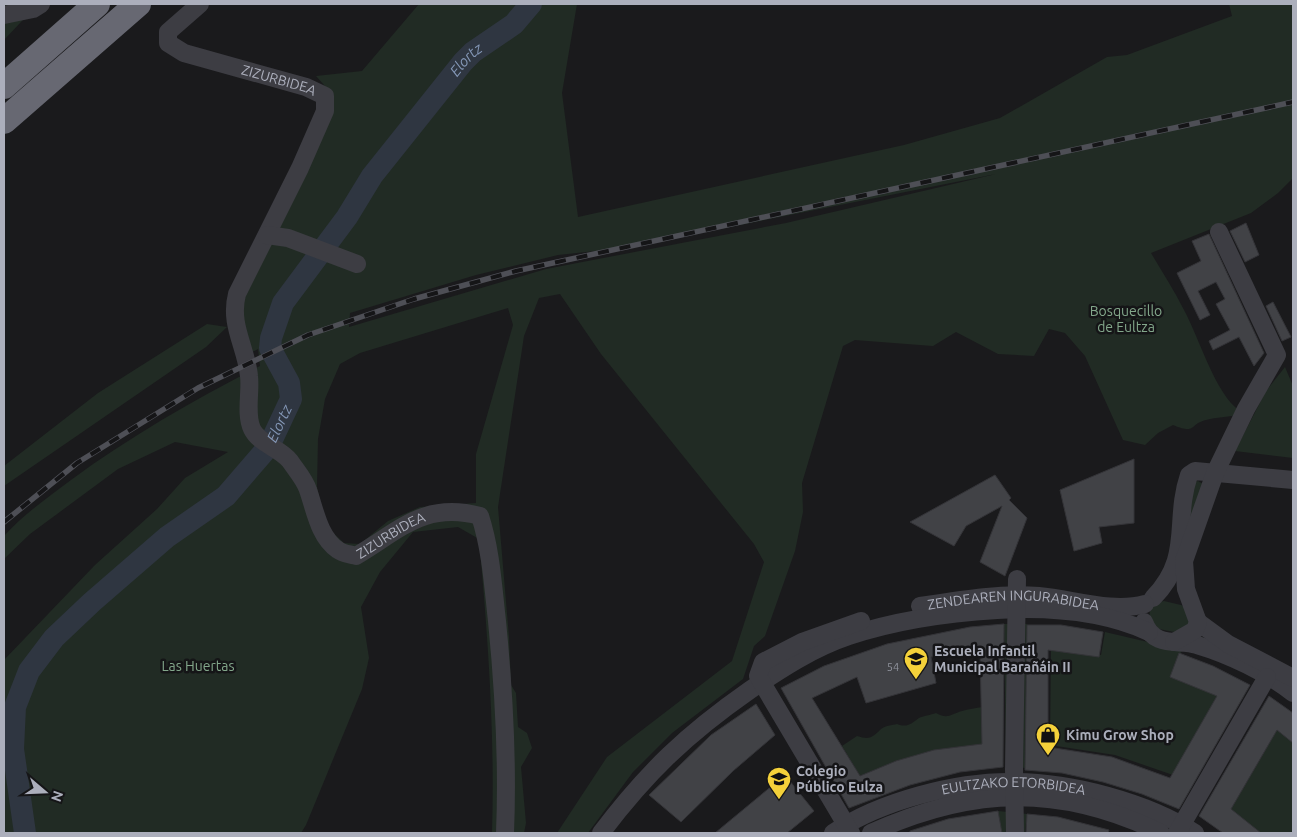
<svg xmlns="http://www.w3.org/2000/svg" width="1297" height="837" font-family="Ubuntu,sans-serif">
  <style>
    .green { fill: #212b24; fill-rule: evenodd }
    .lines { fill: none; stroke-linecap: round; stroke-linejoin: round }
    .river { stroke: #2f3641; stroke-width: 22 }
    .building { fill: #414246; stroke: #343438; fill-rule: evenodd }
    .minor { stroke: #3d3d43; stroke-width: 18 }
    .highway { stroke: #676872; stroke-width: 26 }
    .rail-casing { stroke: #4e4f56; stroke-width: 5.5 }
    .rail { stroke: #151517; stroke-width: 4; stroke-dasharray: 11; stroke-linecap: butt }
    .labels { text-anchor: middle; stroke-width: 5; stroke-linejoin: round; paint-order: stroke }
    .number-label { font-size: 11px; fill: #91949e }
    .street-label { font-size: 14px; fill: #acafbc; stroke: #151517 }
    .park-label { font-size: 14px; fill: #83a78b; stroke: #151517 }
    .poi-label { font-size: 14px; font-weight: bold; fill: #acafbc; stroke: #151517; text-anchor: start }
    .water-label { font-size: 15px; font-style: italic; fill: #8497b6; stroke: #151517 }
  </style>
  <rect width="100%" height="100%" fill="#1a1a1c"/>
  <path class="green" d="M4,4H38L4,40Z
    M419,4H577L562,93L578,217L904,145L1000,118L1107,57L1127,55L1232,16L1229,4H1293V178L1278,193L1251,213L1151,253C1162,272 1174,290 1184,310C1199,337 1215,394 1240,411L1238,415C1227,417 1217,417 1206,420C1189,424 1197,435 1173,425L1158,433L1145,445L1123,440L1085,356L1065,333L1049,329L1034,356L998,354L956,332L933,346L855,340L843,346L802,483L803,512L795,551L765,636L754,646L743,679L672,733L633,772L588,833H557L607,757L732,661L764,562L754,544L601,354L560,294L539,298L524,336L498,507L509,637L511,685L516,693L518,727L527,733L532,748L521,767L526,823L524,833H492C495,734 488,638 479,539L458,527L413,532L380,572L361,607L369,658L362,689L306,825L301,833H4V660L95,565L157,509L185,478L228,452L175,442L118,469L30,534L4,559V536C24,514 47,498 71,480C131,436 194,400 260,366L258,349L247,355L240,311L251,279L332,94L316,76L362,71ZM996,174L786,223L546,269L349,327L350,313L476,275L558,255L624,248ZM508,308L513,325L476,454V503L420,507L388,521L360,544L344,543L326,526L317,487L318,439L325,399L340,364L360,353Z
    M207,324L227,327L206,347L4,486V466L98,393Z
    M1285,367L1293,386V458L1235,451L1266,391Z
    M1198,481L1203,484L1183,553L1193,482Z
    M1164,601L1181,605L1189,609L1190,622L1179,633L1159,629L1149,618L1150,611L1155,603Z
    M1004,624H1027V768L1006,767Z
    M1105,632L1182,650L1173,675L1219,694L1173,775L1115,755L1050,745L1051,648L1101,655Z
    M983,707L982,744L934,750L896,761L860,776L842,746L857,736C869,740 872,738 881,729C885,726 892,725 897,724C907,728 911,724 919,718C923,716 931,715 936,713C948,720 951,714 962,711C968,709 976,708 983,707Z
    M1277,730L1293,743V833H1261L1231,809Z
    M998,811L1027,814L1025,833H1002Z"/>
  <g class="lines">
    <path class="river" id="s1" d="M25,833L13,749L15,707L29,671L54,638L92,602L167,537L226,496L269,446L291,399L289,383L270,348L271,338L283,303L347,217L372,176L463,62L473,52L514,24L531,4"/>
  </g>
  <path class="building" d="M1246,223L1259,255L1245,262L1230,231Z
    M1209,234L1264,353L1254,366L1239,337L1213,350L1209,341L1230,330L1216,304L1225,299L1216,282L1198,291L1210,315L1200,320L1177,273L1201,261L1192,241Z
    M1273,302L1291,337L1282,341L1266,306Z
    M1134,459V523L1099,527L1102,543L1074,551L1060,490Z
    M995,475L1011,498L1009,500L1027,518L1005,576L980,562L1002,506L966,526L954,546L910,522Z
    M1004,624L1003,767L960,772L910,785L849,808L781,688L824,666L887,644L970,627ZM980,651L982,744L934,750L896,761L860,776L812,698L857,677L866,703L936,683L931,657Z
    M1027,625H1061L1103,632L1099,657L1048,650V747L1112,757L1170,778L1217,696L1170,677L1179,653L1213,666L1250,685L1179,809L1142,794L1103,782L1062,773L1025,770Z
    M1269,696L1293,713V743L1277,730L1231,809L1261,833H1223L1199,816Z
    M756,704L775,735L733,771L681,822L649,795L711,735Z
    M785,775L814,811L787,833H715Z
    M998,811L1002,833H910V831L948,819Z
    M1027,814L1058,817L1109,830L1108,833H1026Z"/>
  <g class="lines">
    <g class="minor">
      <path id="s2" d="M200,4L168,32V43L184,53L306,87L325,96V111L300,168L237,294C229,325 246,346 249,376C251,392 245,414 252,429C259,444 280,448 290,461C296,470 305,480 308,490C315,510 319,537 338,550C343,554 351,554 356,556C400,530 425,501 480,516C491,550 493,586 497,621C504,692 508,762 505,833"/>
      <path d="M4,15L33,9L41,4"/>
      <path d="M267,235L288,238L357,264"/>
      <path d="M1153,598C1193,557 1173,522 1189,475L1195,471L1293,480"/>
      <path id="s3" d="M920,606C959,600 999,593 1039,596C1073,599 1112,613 1145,604"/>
      <path d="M1144,622C1147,630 1152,636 1159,639C1171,644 1185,641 1197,645C1228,654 1268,673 1293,693"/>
      <path d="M1198,622L1228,644L1293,678"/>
      <path d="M1174,642L1195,630L1198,622L1186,589L1184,561L1215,473L1246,409L1277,355L1219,232"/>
      <path d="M601,833C647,772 687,734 750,690C781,669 813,648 849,636C897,620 947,613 997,610C1048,607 1103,611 1149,632"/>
      <path id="s4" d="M833,833C880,801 957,781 1014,782C1071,782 1147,802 1195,833"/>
      <path d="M851,833L758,676L763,662L802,642L861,621"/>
      <path d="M871,833C971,787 1060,784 1161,833"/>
      <path d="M1015,833L1014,769L1017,579"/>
      <path d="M1177,833L1267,677"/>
    </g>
    <path class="highway" d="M4,86L97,4
      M4,121L138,4"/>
    <defs>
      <path id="rail" d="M4,522L77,463L198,388L308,335L414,299L516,271L1293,102"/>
    </defs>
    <use href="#rail" class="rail-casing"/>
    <use href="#rail" class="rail"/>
  </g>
  <defs>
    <symbol id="school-pin" viewBox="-11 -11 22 30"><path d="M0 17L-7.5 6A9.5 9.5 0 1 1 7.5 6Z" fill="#f4d13a" stroke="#151517"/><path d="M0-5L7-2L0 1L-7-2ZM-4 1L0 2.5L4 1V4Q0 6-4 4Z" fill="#111"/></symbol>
    <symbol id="shop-pin" viewBox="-11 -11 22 30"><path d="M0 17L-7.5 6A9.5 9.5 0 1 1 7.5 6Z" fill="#f4d13a" stroke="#151517"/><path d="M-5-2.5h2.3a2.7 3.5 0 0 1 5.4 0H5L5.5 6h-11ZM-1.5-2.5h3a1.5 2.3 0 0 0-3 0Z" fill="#111"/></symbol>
  </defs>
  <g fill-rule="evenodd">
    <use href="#school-pin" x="902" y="645" width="28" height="38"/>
    <use href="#shop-pin" x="1034" y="721" width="28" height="38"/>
    <use href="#school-pin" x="765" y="765" width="28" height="38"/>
  </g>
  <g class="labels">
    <g class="number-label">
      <text x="893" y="671">54</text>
    </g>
    <g class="street-label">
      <text dy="5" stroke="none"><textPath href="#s2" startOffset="171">ZIZURBIDEA</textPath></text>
      <text dy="5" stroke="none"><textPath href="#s2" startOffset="788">ZIZURBIDEA</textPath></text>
      <text dy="5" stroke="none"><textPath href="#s3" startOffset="94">ZENDEAREN INGURABIDEA</textPath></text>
      <text dy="5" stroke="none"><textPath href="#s4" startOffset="190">EULTZAKO ETORBIDEA</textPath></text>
    </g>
    <g class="park-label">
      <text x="1126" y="316">Bosquecillo<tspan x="1126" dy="16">de Eultza</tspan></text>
      <text x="198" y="671">Las Huertas</text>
    </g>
    <g class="poi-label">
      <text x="934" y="656">Escuela Infantil<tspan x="934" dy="16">Municipal Barañáin II</tspan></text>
      <text x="1066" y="740">Kimu Grow Shop</text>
      <text x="796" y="776">Colegio<tspan x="796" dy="16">Público Eulza</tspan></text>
    </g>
    <g class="water-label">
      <text dy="5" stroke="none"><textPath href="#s1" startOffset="956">Elortz</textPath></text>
      <text dy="5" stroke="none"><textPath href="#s1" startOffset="521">Elortz</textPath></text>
    </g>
  </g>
  <rect width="1297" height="837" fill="none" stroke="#acafbc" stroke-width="10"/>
  <g transform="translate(45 792) rotate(109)" stroke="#151517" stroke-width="4" paint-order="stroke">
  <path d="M0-4L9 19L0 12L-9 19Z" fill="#acafbc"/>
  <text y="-8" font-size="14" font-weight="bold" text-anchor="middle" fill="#acafbc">N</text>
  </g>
</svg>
